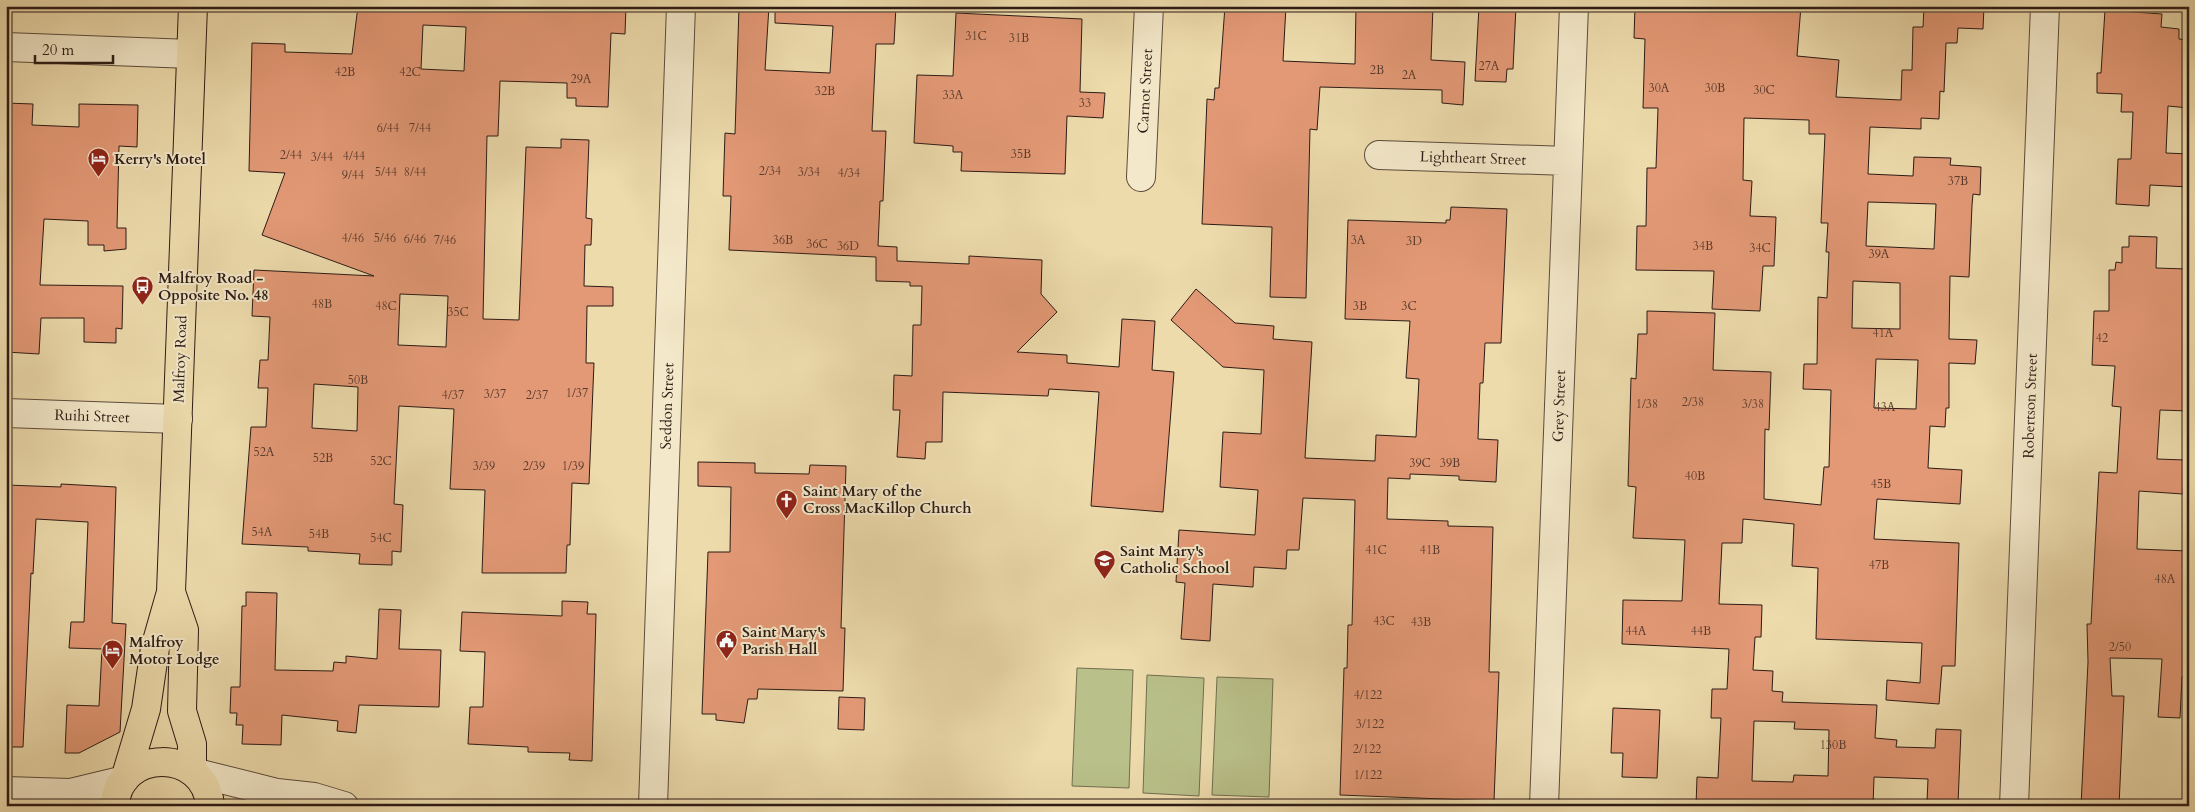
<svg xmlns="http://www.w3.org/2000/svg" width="2195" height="812" font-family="Cardo,serif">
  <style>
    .green { fill: #b9c089; stroke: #726e4f }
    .building { fill: #e39976; stroke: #2c1b15; fill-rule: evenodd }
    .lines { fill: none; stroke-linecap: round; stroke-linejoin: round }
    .minor-casing { stroke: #5c4b3b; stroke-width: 30 }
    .major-casing { stroke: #2c1b15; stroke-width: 30 }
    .minor { stroke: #f3e8c9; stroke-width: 28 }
    .major { stroke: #eddbac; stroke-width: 28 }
    .labels { text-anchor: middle; stroke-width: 4; stroke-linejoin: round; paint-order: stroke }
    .number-label { font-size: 12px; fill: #5a3a2d }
    .street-label { font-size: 15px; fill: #2c1b15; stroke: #f3e8c9 }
    .poi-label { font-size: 15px; font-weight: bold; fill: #2c1b15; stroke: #f3e8c9; text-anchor: start }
  </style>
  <rect width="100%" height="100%" fill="#eddbac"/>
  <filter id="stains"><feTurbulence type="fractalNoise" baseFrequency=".004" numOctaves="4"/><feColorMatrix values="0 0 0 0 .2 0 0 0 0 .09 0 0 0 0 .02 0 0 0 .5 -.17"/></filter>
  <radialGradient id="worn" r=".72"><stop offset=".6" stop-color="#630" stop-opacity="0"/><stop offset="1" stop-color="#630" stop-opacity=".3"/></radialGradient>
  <path class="green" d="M1077,668L1133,670L1129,788L1072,786Z
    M1147,675L1204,678L1199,796L1143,793Z
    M1217,677L1273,679L1269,797L1212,795Z"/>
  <path class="building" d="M358,6H626L625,34L611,33L608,107L576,106V98H567V83L500,81L498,136H487L483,319L519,320L526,147L561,148V139L589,140L586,218L592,219L591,245H585L584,286L613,287V306H587L586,363H594L589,484L572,483L570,545H567L566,573H482L485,490L450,489L454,409L399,406L394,504L403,505L401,552L392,551V565L359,564L360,554L308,551V547L242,544L251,427H266L268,388H258L260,360H268L270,317L252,316L254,270L374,276L262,235L285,173L249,171L252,43L285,44V52L352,54ZM423,25L466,27L464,71L421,69ZM400,294L448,296L446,347L398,345ZM314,384L358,387L357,431L312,428Z
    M739,6H769L765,70L830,73L833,26L775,23V6H896L894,44H876L872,131H886L883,201H880L878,246L897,247V261L969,264V256L1042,260L1041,294L1057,312L1017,352L1067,355V363L1119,367L1122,319L1155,321L1152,370L1174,372L1163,512L1091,506L1099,392L1049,389L1048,396L943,392L942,442H926L925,459L897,457L900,410H893L894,375L912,376L913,325H921L922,286H910V282L876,281V257L729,250L731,196H723L725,133L735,134Z
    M1225,6H1286L1283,61L1355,64L1356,6H1433L1431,60L1465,62L1463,105L1442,103V90L1320,87L1317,130L1310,129L1306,298L1270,297L1272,227L1202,224L1207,99L1214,100L1215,88H1219Z
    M1479,6H1516L1513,69H1507L1506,82L1475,81Z
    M1635,6H1801L1797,56L1839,60L1836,97L1901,100L1902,70H1912L1913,27H1923L1924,6H1984L1983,29L1958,28L1957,43H1946L1944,92L1940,91L1939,119L1921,118V129L1870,127L1868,174L1913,176L1914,157L1951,158L1950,165L1981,167L1980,195L1973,194L1972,205L1969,277L1950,276L1949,339L1977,340L1975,364L1949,363V408H1946L1945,427L1930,426L1928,468L1962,470L1960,504L1877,499L1874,539L1959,543L1955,666H1942L1939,704L1886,700L1887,680L1920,683L1922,643L1816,639L1818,568L1792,566L1794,524L1743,519L1742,543H1722L1719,604L1762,605L1761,637H1755L1753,670L1773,671L1772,691L1783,692L1782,702L1877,705L1875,738L1897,740L1896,747L1935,748L1936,729L1961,730L1958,804L1927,802L1928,779L1874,777L1873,806L1755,801V806H1696L1697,777L1718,778L1721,718H1711L1712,689H1727L1729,649L1622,644L1623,600L1682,601L1685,540L1633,538L1636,487L1628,486L1631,378L1636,379L1638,334H1647V311L1715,313L1713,370L1771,372L1769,430L1765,429L1764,499L1821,505L1824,467H1829L1831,390L1803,389L1804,364H1817L1818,297L1827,298L1829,252H1826L1828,223H1821L1825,134H1809V120L1744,118L1743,180L1752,181L1750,216L1776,217L1774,266H1763L1760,311L1712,309L1714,271L1636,270L1637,226H1646L1647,168H1656L1658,108H1643L1645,39L1634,38ZM1868,202L1936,204L1934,249L1866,246ZM1853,281L1900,283V329L1852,328ZM1876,359L1918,360L1916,409L1874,408ZM1754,721L1795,722L1794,729L1829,730L1828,776L1794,775L1793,782L1752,781Z
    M2105,10L2162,14L2161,27L2179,29V39L2189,40V108L2168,106L2166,153L2189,154V187L2150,185L2149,206L2116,204L2118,159H2131L2133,112H2121L2122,94L2097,93V73H2101Z
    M956,13L1082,19L1080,92L1105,93L1103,118L1067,116L1065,174L961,171L962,152H953V146L914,143L917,75L953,76Z
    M6,103L33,104L32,125L79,127V104L138,105L137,147L119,146L117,228H126V249L104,251V245H88V221L44,219L40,285L123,286L122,329L116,328V343L84,342V318H41L39,354L6,352Z
    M1451,207L1507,209L1501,343H1485L1483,383H1480L1478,439L1498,440L1496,482L1459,480V476L1410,474V479L1388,478L1387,519L1448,521V526L1493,527L1489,672H1499L1494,801L1340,795L1344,668H1347L1348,625H1352L1355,500L1303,498L1299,550H1287L1286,569L1254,567L1253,587L1213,584L1210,641L1181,639L1185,583L1176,582L1179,530L1255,535L1258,490L1220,487L1223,432L1261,434L1264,370L1223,367L1171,320L1196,289L1235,323L1274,326L1273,339L1312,342L1305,458L1375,461L1376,435L1416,437L1419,379L1406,378L1410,321L1345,319L1348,220L1446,223V220H1450Z
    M2129,236L2157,237L2156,268L2187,269L2189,411L2160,410L2157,459L2185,460L2183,494L2139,491L2137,549L2188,551L2189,677H2182L2180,718L2158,717L2162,659L2110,658L2112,696H2124L2119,806H2081L2088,662L2087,624H2091L2099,472L2117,473L2121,407L2112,406L2115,366L2092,365L2094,311H2109V270H2115L2116,262L2122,263V247H2129Z
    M698,462L755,463V473L809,474L810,465L846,466L841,628H845L843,691L758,689L757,699H748L744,723L716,720V714H702L708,552H730L731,487L698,486Z
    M61,484L116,487L112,623L126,624L120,732L79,753H65L67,705L99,706L102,649L69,648L71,622H84L88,522L36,519L33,574L31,573L23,747H6V485L61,487Z
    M246,592L277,593L275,670L333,671L334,662L346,663V656L377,659L379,609L401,610L399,649L441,650L439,707L359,705L356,733L337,731L338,721L282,715L281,745L242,744L243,725H236L237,713H230L231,687H240L242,606H246Z
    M562,601L588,602L587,614H596L592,761L569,760L570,753L528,752V747L468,744L470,707H483L485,652L460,651L462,612L562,616Z
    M839,697L865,698L864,730L838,729Z
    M1613,708L1660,710L1657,778L1622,777L1623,753H1611Z"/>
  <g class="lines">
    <defs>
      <path id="minor" d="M6,47L191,54
        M1379,155L1568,161
        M1141,177L1149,6
        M6,413L178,419
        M193,772L277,793L314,797L344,806
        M6,791L70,793L124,780
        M653,806L681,6
        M1544,806L1574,6
        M2014,806L2045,6"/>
      <path id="major" d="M171,592L184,630L182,711L192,744V771
        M125,779L146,709L155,648L171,592L193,6
        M115,806C117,748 206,747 210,806"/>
    </defs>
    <use href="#minor" class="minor-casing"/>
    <use href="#major" class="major-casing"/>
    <use href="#minor" class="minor"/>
    <use href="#major" class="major"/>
  </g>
  <defs>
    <symbol id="hotel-pin" viewBox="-11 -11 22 30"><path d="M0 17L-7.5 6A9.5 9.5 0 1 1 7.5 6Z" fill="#8f2418" stroke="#f3e8c9"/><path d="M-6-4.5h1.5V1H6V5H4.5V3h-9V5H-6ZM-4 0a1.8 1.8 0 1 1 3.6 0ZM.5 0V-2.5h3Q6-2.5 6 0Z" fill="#fff"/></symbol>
    <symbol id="bus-pin" viewBox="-11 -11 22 30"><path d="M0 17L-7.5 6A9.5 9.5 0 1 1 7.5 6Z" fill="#8f2418" stroke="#f3e8c9"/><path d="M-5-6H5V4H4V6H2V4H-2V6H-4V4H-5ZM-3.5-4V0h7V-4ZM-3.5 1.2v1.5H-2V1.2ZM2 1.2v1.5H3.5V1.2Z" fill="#fff"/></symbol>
    <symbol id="church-pin" viewBox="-11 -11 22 30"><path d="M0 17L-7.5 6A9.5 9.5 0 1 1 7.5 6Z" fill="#8f2418" stroke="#f3e8c9"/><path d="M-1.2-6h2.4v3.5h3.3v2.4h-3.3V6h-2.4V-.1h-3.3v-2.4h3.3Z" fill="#fff"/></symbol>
    <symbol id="school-pin" viewBox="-11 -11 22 30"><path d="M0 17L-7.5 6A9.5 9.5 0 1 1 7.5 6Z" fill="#8f2418" stroke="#f3e8c9"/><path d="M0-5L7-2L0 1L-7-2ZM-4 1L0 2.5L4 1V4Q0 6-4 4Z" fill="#fff"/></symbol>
    <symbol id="civic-pin" viewBox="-11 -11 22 30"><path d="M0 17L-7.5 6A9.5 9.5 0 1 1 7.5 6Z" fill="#8f2418" stroke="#f3e8c9"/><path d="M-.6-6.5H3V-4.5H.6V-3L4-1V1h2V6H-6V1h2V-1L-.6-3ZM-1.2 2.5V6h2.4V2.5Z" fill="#fff"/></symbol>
  </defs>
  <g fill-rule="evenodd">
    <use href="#hotel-pin" x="86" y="146" width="25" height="34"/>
    <use href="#bus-pin" x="130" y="274" width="25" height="34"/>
    <use href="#church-pin" x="774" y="488" width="25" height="34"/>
    <use href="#school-pin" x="1092" y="548" width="25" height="34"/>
    <use href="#civic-pin" x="714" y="628" width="25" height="34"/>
    <use href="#hotel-pin" x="100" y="638" width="25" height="34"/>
  </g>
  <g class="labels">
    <g class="number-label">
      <text x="976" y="40">31C</text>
      <text x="1019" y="42">31B</text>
      <text x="1489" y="70">27A</text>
      <text x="1377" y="74">2B</text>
      <text x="345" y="76">42B</text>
      <text x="410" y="76">42C</text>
      <text x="1409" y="79">2A</text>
      <text x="581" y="83">29A</text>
      <text x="1659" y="92">30A</text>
      <text x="1715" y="92">30B</text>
      <text x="1764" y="94">30C</text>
      <text x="825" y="95">32B</text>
      <text x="953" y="99">33A</text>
      <text x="1085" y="107">33</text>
      <text x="388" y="132">6/44</text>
      <text x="420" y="132">7/44</text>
      <text x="1021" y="158">35B</text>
      <text x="291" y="159">2/44</text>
      <text x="354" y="160">4/44</text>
      <text x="322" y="161">3/44</text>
      <text x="770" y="175">2/34</text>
      <text x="386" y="176">5/44</text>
      <text x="415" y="176">8/44</text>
      <text x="809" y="176">3/34</text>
      <text x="849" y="177">4/34</text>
      <text x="353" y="179">9/44</text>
      <text x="1958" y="185">37B</text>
      <text x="353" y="242">4/46</text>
      <text x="385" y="242">5/46</text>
      <text x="415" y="243">6/46</text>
      <text x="445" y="244">7/46</text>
      <text x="783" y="244">36B</text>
      <text x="1358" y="244">3A</text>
      <text x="1414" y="245">3D</text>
      <text x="817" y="248">36C</text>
      <text x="848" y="250">36D</text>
      <text x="1703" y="250">34B</text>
      <text x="1760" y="252">34C</text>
      <text x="1879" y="258">39A</text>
      <text x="322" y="308">48B</text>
      <text x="386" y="310">48C</text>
      <text x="1360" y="310">3B</text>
      <text x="1409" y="310">3C</text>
      <text x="458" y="316">35C</text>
      <text x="1883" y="337">41A</text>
      <text x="2102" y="342">42</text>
      <text x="358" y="384">50B</text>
      <text x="577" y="397">1/37</text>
      <text x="495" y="398">3/37</text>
      <text x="453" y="399">4/37</text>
      <text x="537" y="399">2/37</text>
      <text x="1693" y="406">2/38</text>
      <text x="1647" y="408">1/38</text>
      <text x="1753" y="408">3/38</text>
      <text x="1885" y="411">43A</text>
      <text x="264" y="456">52A</text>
      <text x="323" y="462">52B</text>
      <text x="381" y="465">52C</text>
      <text x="1420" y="467">39C</text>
      <text x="1450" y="467">39B</text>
      <text x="484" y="470">3/39</text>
      <text x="534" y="470">2/39</text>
      <text x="573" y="470">1/39</text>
      <text x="1695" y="480">40B</text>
      <text x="1881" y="488">45B</text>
      <text x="262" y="536">54A</text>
      <text x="319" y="538">54B</text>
      <text x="381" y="542">54C</text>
      <text x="1376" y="554">41C</text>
      <text x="1430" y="554">41B</text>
      <text x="1879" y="569">47B</text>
      <text x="2165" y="583">48A</text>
      <text x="1384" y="625">43C</text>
      <text x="1421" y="626">43B</text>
      <text x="1636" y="635">44A</text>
      <text x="1701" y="635">44B</text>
      <text x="2120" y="651">2/50</text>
      <text x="1368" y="699">4/122</text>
      <text x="1370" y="728">3/122</text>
      <text x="1833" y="749">130B</text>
      <text x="1367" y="753">2/122</text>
      <text x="1368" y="779">1/122</text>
    </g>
    <g class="street-label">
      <text transform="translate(1145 91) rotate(-87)" y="5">Carnot Street</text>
      <text transform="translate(1473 158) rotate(2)" y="5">Lightheart Street</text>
      <text transform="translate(180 359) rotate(-88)" y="5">Malfroy Road</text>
      <text transform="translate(667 406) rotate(-88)" y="5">Seddon Street</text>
      <text transform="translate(1559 406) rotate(-88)" y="5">Grey Street</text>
      <text transform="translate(2030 406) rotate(-88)" y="5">Robertson Street</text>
      <text transform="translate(92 416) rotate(2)" y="5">Ruihi Street</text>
    </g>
    <g class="poi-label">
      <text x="114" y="164">Kerry's Motel</text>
      <text x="158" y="283">Malfroy Road -<tspan x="158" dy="17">Opposite No. 48</tspan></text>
      <text x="803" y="496">Saint Mary of the<tspan x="803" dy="17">Cross MacKillop Church</tspan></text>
      <text x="1120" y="556">Saint Mary's<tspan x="1120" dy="17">Catholic School</tspan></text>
      <text x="742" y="637">Saint Mary's<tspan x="742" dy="17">Parish Hall</tspan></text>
      <text x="129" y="647">Malfroy<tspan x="129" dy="17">Motor Lodge</tspan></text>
    </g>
  </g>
  <rect width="2195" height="812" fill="none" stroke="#eddbac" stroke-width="25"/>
  <rect x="8" y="8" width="2180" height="797" fill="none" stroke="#2c1b15" stroke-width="2.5"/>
  <rect x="12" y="12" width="2170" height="787" fill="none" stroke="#2c1b15"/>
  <path d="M35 55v8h78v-8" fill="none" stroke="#2c1b15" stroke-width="2.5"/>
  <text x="42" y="55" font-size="15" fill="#2c1b15" stroke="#f3e8c9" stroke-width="4" paint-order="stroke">20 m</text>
  <rect width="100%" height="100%" filter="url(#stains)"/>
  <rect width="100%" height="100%" fill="url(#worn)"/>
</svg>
